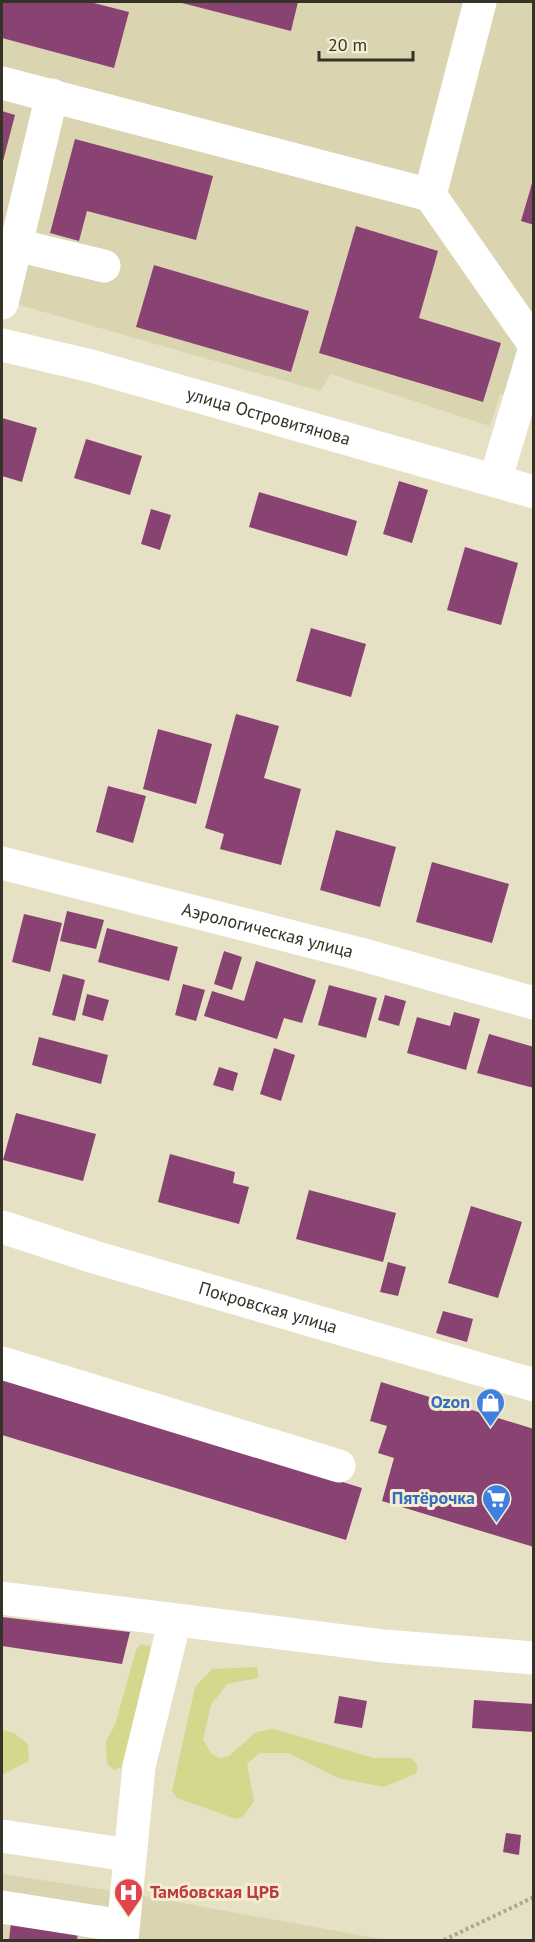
<svg xmlns="http://www.w3.org/2000/svg" width="535" height="1942" font-family="'PT Sans',sans-serif">
  <style>
    .built { fill: #dbd4b1 }
    .green { fill: #d4d88d }
    .building { fill: #894373 }
    .lines { fill: none; stroke-linecap: round; stroke-linejoin: round }
    .path { stroke: #aba791; stroke-width: 4; stroke-dasharray: 3 3; stroke-linecap: butt }
    .minor { stroke: #fff; stroke-width: 33 }
    .labels { text-anchor: middle; stroke-width: 6; stroke-linejoin: round; paint-order: stroke }
    .street-label { font-size: 18px; fill: #353328; stroke: #f3eed2 }
    .shop-label { font-size: 18px; font-weight: bold; fill: #366cbe; stroke: #f3eed2; text-anchor: end }
    .health-label { font-size: 18px; font-weight: bold; fill: #be3a42; stroke: #f3eed2; text-anchor: start }
  </style>
  <rect width="100%" height="100%" fill="#e6e1c5"/>
  <path class="built" d="M2,2H533V404L500,394L490,426L331,374L320,391L2,300Z
    M2,1874L126,1893L387,1940H2Z"/>
  <path class="green" d="M141,1644L150,1646L152,1656L122,1767L114,1770L107,1764L106,1741L115,1725L136,1650Z
    M257,1667L258,1678L227,1684L211,1705L203,1740L212,1754L220,1758L229,1756L256,1732L273,1729L374,1758H411L417,1764V1773L384,1787L338,1778L288,1753H260L247,1764L254,1801L244,1816L236,1819L177,1798L172,1791L195,1687L212,1669Z
    M2,1730L14,1733L28,1744L29,1761L2,1775Z"/>
  <path class="building" d="M2,2H90L129,12L114,68L2,38Z
    M178,2H298L291,31Z
    M2,111L15,115L2,165Z
    M75,139L213,176L196,240L87,211L79,241L50,233Z
    M533,180H534V225L521,221Z
    M356,226L438,251L419,318L501,343L483,402L319,353Z
    M154,265L309,311L291,372L136,327Z
    M2,418L37,428L22,482L2,476Z
    M86,439L142,456L130,495L74,478Z
    M399,481L428,490L412,543L383,534Z
    M259,492L357,521L347,556L249,527Z
    M151,509L171,515L160,550L141,544Z
    M465,547L518,563L501,625L447,610Z
    M311,628L366,644L351,697L296,681Z
    M236,714L279,726L264,778L301,789L281,865L220,849L224,834L205,828Z
    M158,729L212,744L196,804L143,789Z
    M108,786L146,796L133,843L96,832Z
    M336,830L396,847L380,907L320,890Z
    M432,862L509,884L492,943L416,922Z
    M67,911L104,920L96,949L60,941Z
    M24,914L62,923L50,972L12,962Z
    M107,928L178,947L169,981L98,962Z
    M224,951L242,957L232,990L214,984Z
    M256,961L316,980L302,1023L284,1018L277,1039L204,1016L212,991L244,1001Z
    M63,974L85,980L75,1021L52,1015Z
    M183,984L205,990L196,1021L175,1015Z
    M329,985L377,998L366,1038L318,1025Z
    M87,994L109,1000L103,1021L82,1015Z
    M385,995L406,1001L399,1026L378,1020Z
    M454,1012L480,1019L466,1070L407,1053L417,1017L450,1026Z
    M489,1034L534,1047V1088L477,1073Z
    M39,1037L108,1055L101,1084L32,1065Z
    M274,1048L295,1055L281,1101L260,1094Z
    M219,1067L238,1073L233,1091L213,1085Z
    M16,1113L96,1134L83,1181L3,1160Z
    M170,1154L235,1172L233,1183L249,1187L239,1224L158,1202Z
    M309,1190L396,1213L383,1262L296,1239Z
    M471,1206L522,1222L498,1298L448,1283Z
    M388,1262L406,1267L398,1296L380,1292Z
    M443,1311L473,1319L467,1342L436,1333Z
    M2,1377L362,1488L346,1540L2,1435Z
    M381,1382L534,1429V1547L382,1501L394,1458L378,1453L387,1426L370,1421Z
    M2,1617L130,1632L122,1664L2,1646Z
    M339,1696L367,1701L362,1728L334,1723Z
    M474,1700L534,1704V1732L472,1728Z
    M506,1833L521,1835L519,1855L503,1852Z
    M12,1913L79,1922L77,1940H9Z"/>
  <g class="lines">
    <path class="path" d="M444,1940L534,1897"/>
    <g class="minor">
      <path d="M2,83L430,195L534,344"/>
      <path d="M430,195L480,2"/>
      <path d="M16,245L104,266"/>
      <path d="M2,303L52,95"/>
      <path id="s1" d="M2,345L91,366L534,492"/>
      <path d="M495,481L534,351"/>
      <path id="s2" d="M2,863L360,954L534,1003"/>
      <path id="s3" d="M2,1227L94,1257L534,1385"/>
      <path d="M2,1363L339,1466"/>
      <path d="M2,1598L384,1646L534,1658"/>
      <path d="M2,1836L129,1855"/>
      <path d="M2,1907L123,1926"/>
      <path d="M122,1940L139,1766L175,1620"/>
    </g>
  </g>
  <defs>
    <symbol id="shop-pin" viewBox="-11 -11 22 30"><path d="M0 17L-7.5 6A9.5 9.5 0 1 1 7.5 6Z" fill="#3f7fe0" stroke="#f3eed2"/><path d="M-5-2.5h2.3a2.7 3.5 0 0 1 5.4 0H5L5.5 6h-11ZM-1.5-2.5h3a1.5 2.3 0 0 0-3 0Z" fill="#fff"/></symbol>
    <symbol id="supermarket-pin" viewBox="-11 -11 22 30"><path d="M0 17L-7.5 6A9.5 9.5 0 1 1 7.5 6Z" fill="#3f7fe0" stroke="#f3eed2"/><path d="M-6-5.5h2.5l.6 2H6L4.5 2H-2.5L-4.4-4H-6ZM-1.5 3.2a1.3 1.3 0 1 0 .1 0ZM3 3.2a1.3 1.3 0 1 0 .1 0Z" fill="#fff"/></symbol>
    <symbol id="hospital-pin" viewBox="-11 -11 22 30"><path d="M0 17L-7.5 6A9.5 9.5 0 1 1 7.5 6Z" fill="#e0444e" stroke="#f3eed2"/><path d="M-5-5h3v3.5h4V-5h3V5h-3V1.5h-4V5h-3Z" fill="#fff"/></symbol>
  </defs>
  <g fill-rule="evenodd">
    <use href="#shop-pin" x="474" y="1386" width="33" height="45"/>
    <use href="#supermarket-pin" x="480" y="1482" width="33" height="45"/>
    <use href="#hospital-pin" x="112" y="1876" width="33" height="45"/>
  </g>
  <g class="labels">
    <g class="street-label">
      <text dy="6" stroke="none"><textPath href="#s1" startOffset="276">улица Островитянова</textPath></text>
      <text dy="6" stroke="none"><textPath href="#s2" startOffset="274">Аэрологическая улица</textPath></text>
      <text dy="6" stroke="none"><textPath href="#s3" startOffset="278">Покровская улица</textPath></text>
    </g>
    <g class="shop-label">
      <text x="470" y="1408">Ozon</text>
      <text x="475" y="1504">Пятёрочка</text>
    </g>
    <g class="health-label">
      <text x="150" y="1898">Тамбовская ЦРБ</text>
    </g>
  </g>
  <rect width="535" height="1942" fill="none" stroke="#353328" stroke-width="6"/>
  <path d="M319 51v9h94v-9" fill="none" stroke="#353328" stroke-width="3"/>
  <text x="328" y="51" font-size="18" fill="#353328" stroke="#f3eed2" stroke-width="4.5" paint-order="stroke">20 m</text>
</svg>
